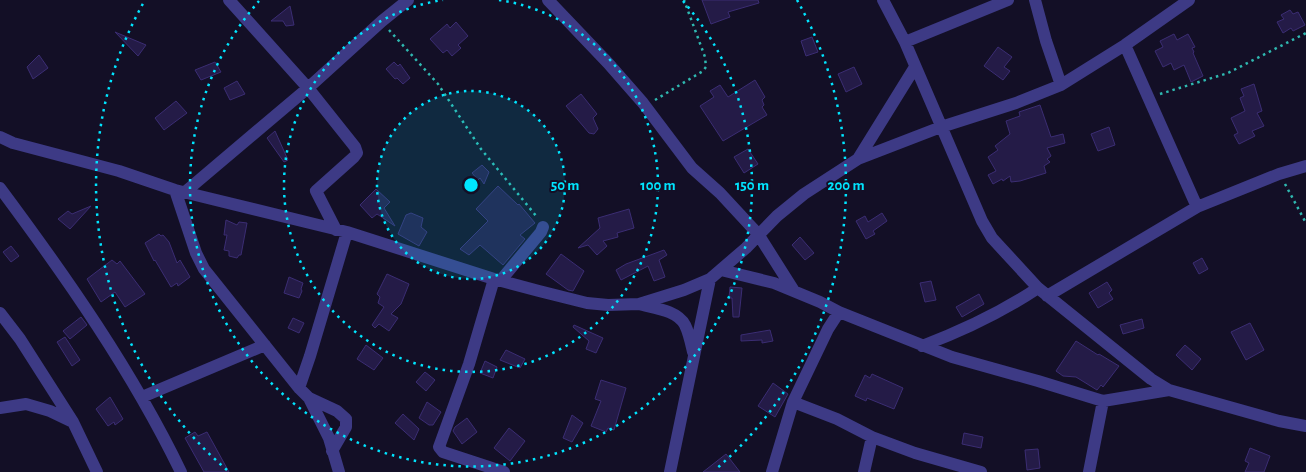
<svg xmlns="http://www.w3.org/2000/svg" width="1306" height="472" font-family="'Alegreya Sans',sans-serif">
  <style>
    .building { fill: #241b47; stroke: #3b2d73 }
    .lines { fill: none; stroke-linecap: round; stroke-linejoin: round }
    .path { stroke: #2fb8b0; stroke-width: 2.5; stroke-dasharray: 2.5 4; stroke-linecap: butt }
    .street { stroke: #3d3a85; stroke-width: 12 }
    .ring { fill: none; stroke: #00e5ff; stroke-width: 2.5; stroke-dasharray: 2.5 5 }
    .centre { fill: #00e5ff; stroke: #130f26; stroke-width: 2.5 }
    .ring-label { font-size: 15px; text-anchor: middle; font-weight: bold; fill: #00e5ff; stroke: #130f26; stroke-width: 4; stroke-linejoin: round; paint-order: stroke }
  </style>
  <rect width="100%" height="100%" fill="#130f26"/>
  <path class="building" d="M702,0H758L759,3L728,12L730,17L711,24Z
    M290,6L294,25L286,26L283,21H271Z
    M1290,10L1293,14L1298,12L1305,25L1293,31L1291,28L1283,33L1277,22L1284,19L1281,15Z
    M456,22L468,36L458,45L461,48L452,56L447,50L443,53L430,39L447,24L450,28Z
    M115,32L146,45L138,56Z
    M1174,34L1177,40L1188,34L1195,47L1192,48L1194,52L1193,53L1203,76L1191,82L1184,65L1174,70L1171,63L1163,67L1155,51L1163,47L1160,41Z
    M812,37L818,52L806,56L801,41Z
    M998,47L1012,57L1004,67L1010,71L1003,80L984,66Z
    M39,55L48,68L33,79L27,67Z
    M215,62L221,72L201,80L195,70Z
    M394,62L398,66L400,64L410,78L403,84L397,78L395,79L386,69Z
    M854,67L862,84L846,92L838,74Z
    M755,80L765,97L762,100L764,105L762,107L767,115L723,141L700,106L714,97L710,91L720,85L728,97Z
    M237,81L245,94L230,100L224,88Z
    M1254,84L1262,111L1257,113L1264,126L1252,131L1255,136L1239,144L1234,135L1238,133L1231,118L1245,111L1240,98L1244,96L1241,89Z
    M581,94L597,114L593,118L598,129L594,134L589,133L566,106Z
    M176,101L187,113L164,130L155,118Z
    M1040,105L1051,137L1063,134L1065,143L1047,148L1051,156L1047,159L1050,162L1044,166L1046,173L1020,181L1011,182L1010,176L1003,181L1002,179L993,184L988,175L996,171L988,157L998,150L995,146L1010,134L1006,121L1020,116L1019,112Z
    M1109,127L1115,145L1098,151L1091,134Z
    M275,131L288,160L284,162L267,138Z
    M748,149L758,164L744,173L734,157Z
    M482,165L489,172L484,184L480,178L478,180L472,173Z
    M498,186L518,205L519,204L535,223L520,235L525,239L503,265L480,245L469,255L460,249L488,221L476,209Z
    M376,189L390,202L384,208L395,226L377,214L372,218L360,205Z
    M91,206L70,229L58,219L68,211L72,214Z
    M629,209L634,228L617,233L618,237L603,241L607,246L597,255L588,245L578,248L600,228L598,218Z
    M411,213L423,218L421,227L427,232L419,246L398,234L406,215Z
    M882,213L887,221L873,231L875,234L866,239L856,221L865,216L868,222Z
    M226,220L237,225L239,222L247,223L241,255H239L237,258L229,256V251L224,250L227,235H224Z
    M159,234L161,236L163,235L169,242L177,263L180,260L190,277L178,286L177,283L171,287L155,260L154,261L145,243Z
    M800,237L814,253L805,260L792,245Z
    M11,246L19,256L11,262L3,252Z
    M664,250L667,255L659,260L665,277L654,281L648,266L621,280L616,270L626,264Z
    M561,254L584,271L573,291L568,290L546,274Z
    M1202,258L1208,269L1199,274L1193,263Z
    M112,260L117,264L120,261L145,294L125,307L115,292L101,302L87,279Z
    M387,274L409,284L401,304L391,314L398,318L389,331L379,324L375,328L372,325L384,307L378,303L380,297L377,294Z
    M289,277L303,283L301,289L302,291L299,298L284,293Z
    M931,281L936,300L925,302L920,283Z
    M1107,282L1112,290L1109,293L1113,299L1098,308L1089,293Z
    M730,287L742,288L739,317H733L732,298H729Z
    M979,294L984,304L962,317L956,307Z
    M81,317L87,325L70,339L63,331Z
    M293,318L304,323L299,333L288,328Z
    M1142,319L1144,328L1123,334L1120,325Z
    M1250,323L1264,350L1246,360L1231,332Z
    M574,325L603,338L596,353L586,349L589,341L573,327Z
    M770,330L773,341L762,343V340L741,341V335Z
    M65,337L80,360L72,366L57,342Z
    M1076,341L1098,355L1099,354L1119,366L1103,387L1101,385L1097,390L1076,377L1063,376L1056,371Z
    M366,345L383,358L374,370L357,359Z
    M1185,345L1201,359L1192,370L1176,355Z
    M506,350L525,359L520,368L500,360Z
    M485,361L497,367L493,378L480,373Z
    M425,372L435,380L426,391L416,382Z
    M872,374L903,388L894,409L867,398L866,401L855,396L865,375L870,378Z
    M601,380L626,388L614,430L608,428L606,432L591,426L601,401L595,399Z
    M773,383L788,394L775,417L758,406Z
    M110,397L123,419L115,425L114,422L108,426L96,409Z
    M427,402L441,412L433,425H429L419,418Z
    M403,414L419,429L414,440L395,423Z
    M572,415L583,423L572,442L563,438Z
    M467,418L477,432L462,444L453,431L455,427Z
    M509,428L525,441L510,461L494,448Z
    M195,432L198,436L207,432L229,472H204L185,438Z
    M964,433L983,437L981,448L962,444Z
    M1250,448L1270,456L1264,472H1245L1249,463L1245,461Z
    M1038,449L1040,468L1027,470L1025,450Z
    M726,454L740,472H703Z"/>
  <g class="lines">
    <path class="path" d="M389,30L438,84L481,149L537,217
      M1160,94L1228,73L1306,33
      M655,100L703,71L706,67L705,57L684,0
      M1285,184L1306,223"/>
    <path class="street" d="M229,0L308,88L355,147L357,153L354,157L316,191L336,230
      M548,0L608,63L643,103L692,168L720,193L758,234L794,291
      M883,0L905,42L982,221L992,238L1038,288L1151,379L1169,390L1279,421L1306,426
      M1035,0L1046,41L1061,85
      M905,42L1008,0
      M1125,45L1197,207
      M0,137L13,143L119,171L175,190L347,232L494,279L539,291L587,303L608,305L639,304L684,290L710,279L746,248L777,216L804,194L858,159L941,127L1016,103L1061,85L1125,45L1189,0
      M858,159L915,67
      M0,188C67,278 132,371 181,472
      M175,190L196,253L204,269L299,388L309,398L337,411L346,419V427L332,451
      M185,192L308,88L382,21L408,0
      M721,270L774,283L820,302L839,312L952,357L1038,381L1103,401L1169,390
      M494,279L469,364L439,447L443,452L504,472
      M501,280L541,232L543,227
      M1047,296L1197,207L1279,174L1306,166
      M639,304C653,308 677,310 685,325C689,333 691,343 693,352
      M0,313L20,339L73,422L97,472
      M922,346C962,331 1002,312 1038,288
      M299,388L310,356L347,232
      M142,397L265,345
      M309,398L329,438L339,472
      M793,402L837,419L872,437L915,453L981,472
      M0,408L26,404L50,411L73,422
      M670,472L710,279
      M772,472L793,402L828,329L839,312
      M864,472L872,437
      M1089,472L1103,401"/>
  </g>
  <circle cx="471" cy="185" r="94" fill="#00e5ff" fill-opacity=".12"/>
  <g class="ring">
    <circle cx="471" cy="185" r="94"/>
    <path d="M499 0A187 187 0 1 1 443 0"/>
    <path d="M683 1A281 281 0 1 1 259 1"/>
    <path d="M227 470A375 375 0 0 1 145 0M797 0A375 375 0 0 1 715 470"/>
  </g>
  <circle cx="471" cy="185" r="8" class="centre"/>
  <g class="ring-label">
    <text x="565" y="190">50 m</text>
    <text x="658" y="190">100 m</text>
    <text x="752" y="190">150 m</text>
    <text x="846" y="190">200 m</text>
  </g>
</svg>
